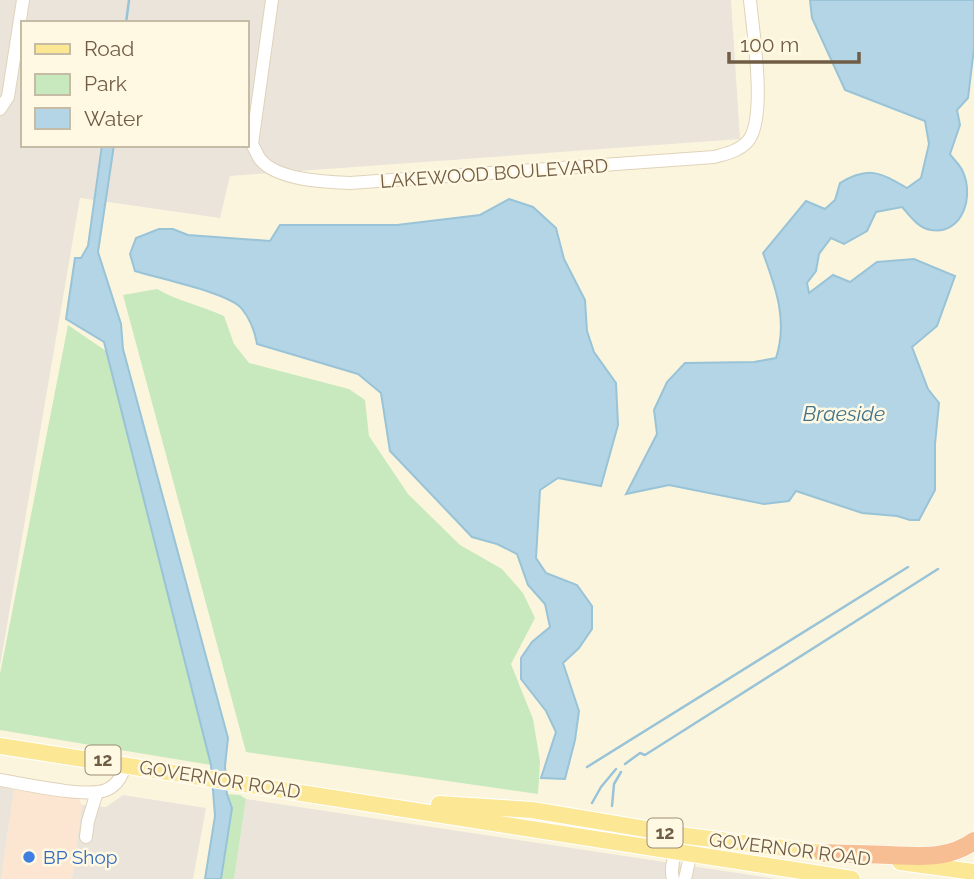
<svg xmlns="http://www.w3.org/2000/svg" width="974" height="879" font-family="Raleway,sans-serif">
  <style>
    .commercial { fill: #fde6d1 }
    .industrial { fill: #eae4da; fill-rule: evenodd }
    .green { fill: #c7e9bd }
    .water { fill: #b3d5e5; stroke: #99c3d7; stroke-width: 2 }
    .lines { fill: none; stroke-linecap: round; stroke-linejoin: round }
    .stream { stroke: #99c3d7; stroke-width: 2.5 }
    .minor-casing { stroke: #e0d2ba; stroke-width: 14 }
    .major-casing { stroke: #fff; stroke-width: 18 }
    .highway-casing { stroke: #fff; stroke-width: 19 }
    .minor { stroke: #fff; stroke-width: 12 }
    .major { stroke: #fce795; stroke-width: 16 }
    .highway { stroke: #f8be93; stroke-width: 18 }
    .shop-dot { fill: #3f7fe0; stroke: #fff9e4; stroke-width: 2.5 }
    .labels { text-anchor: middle; stroke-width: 5; stroke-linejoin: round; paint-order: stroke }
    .shield { fill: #fff9e4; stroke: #9c8c75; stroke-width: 2 }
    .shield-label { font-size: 18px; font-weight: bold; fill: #715d46 }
    .street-label { font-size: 19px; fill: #715d46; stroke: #fff9e4 }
    .shop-label { font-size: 19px; fill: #366cbe; stroke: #fff9e4; text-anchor: start }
    .water-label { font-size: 21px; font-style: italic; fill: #43748c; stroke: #fff9e4 }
  </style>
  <rect width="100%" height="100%" fill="#fcf5de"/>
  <path class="commercial" d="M14,790L79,799L82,805L72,879H1Z"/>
  <path class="industrial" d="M0,0H731L740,139L230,176L220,218L80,198L0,666ZM23,23H247V145H23Z
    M0,787L14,790L1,879H0Z
    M123,795L206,808L193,879H72L82,805L106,807Z
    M246,799L777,879H234Z"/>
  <path class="green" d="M157,289C178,301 202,306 224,316L234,344L249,363L349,389L365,400L369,436L408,494L460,545L502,569L523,593L535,618L511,664L533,719L540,761L538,794L246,752L123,295Z
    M68,325L106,351L211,765L0,730V674Z
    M227,794L240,795L246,799L234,879H221L232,808Z"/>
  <path class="water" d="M810,0H974V48L968,98L957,110L960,125L950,154C954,160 961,166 963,172C974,196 963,235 931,230C918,228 910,216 902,207L876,212L867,231L844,244L831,238L819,254L816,271L807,283L809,293L833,275L850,282L877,262L914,259L955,276L937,326L912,347L928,389L939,403L935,444V490L919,520H910L897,516L862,513L796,491L789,501L764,504L669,485L626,494L657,434L654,410L667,382L685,363L754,362L776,358C788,321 776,288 763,253L806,201L825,209L835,200L840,183C868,166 880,172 907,188L921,178L929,144L925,121L845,90L812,18Z
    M102,145H114L98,252L121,324L123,349L228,738L225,766L227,794L232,808L221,879H205L215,816L211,765L104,342L66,319L75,258H81L88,246Z
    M509,199L533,207L556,228L564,259L585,300L587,331L594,352L616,383L618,425L601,486L558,478L540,490L536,558L546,573L577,585L592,606V629L579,648L563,663L579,711L575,740L565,779L541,778L556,732L546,711L521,679V658L532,642L550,627L545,604L528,585L517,554L497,544L472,537L390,451L381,393L358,374L257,344C255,332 250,319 242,309C230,293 157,278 135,271L130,254L136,238L159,229H173L188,235L270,241L280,225H397L480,215Z"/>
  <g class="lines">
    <path class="stream" d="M126,23L129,0
      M625,764L640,753L645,755L938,569
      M587,767L908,567
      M592,803L601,787L616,769
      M612,806L614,784L621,772"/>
    <defs>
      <path id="minor" d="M272,0L252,144C255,149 257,155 260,159C276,180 325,182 350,183L714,157C726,154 739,151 748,141C767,118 753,32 750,0
        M0,109L8,97L23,0
        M0,780C24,784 86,798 106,790C118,785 122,775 126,764
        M86,837L88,821L97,792
        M673,879C669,863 677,848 687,836
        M685,879L691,852L689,846"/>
      <path id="major" d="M0,746L852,879
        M439,804L532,810L687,836L833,854
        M900,862L974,872"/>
      <path id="highway" d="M823,853C845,854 867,854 889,855C919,856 948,860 974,841"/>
    </defs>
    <use href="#minor" class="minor-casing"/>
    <use href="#major" class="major-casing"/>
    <use href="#highway" class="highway-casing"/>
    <use href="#minor" class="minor"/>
    <use href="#major" class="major"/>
    <use href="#highway" class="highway"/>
  </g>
  <circle class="shop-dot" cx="29" cy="857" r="7"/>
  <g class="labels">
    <g class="shield">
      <rect x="85.5" y="745.5" width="35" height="29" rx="5"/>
      <rect x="647.5" y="818.5" width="35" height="29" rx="5"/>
    </g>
    <g class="shield-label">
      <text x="103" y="766">12</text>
      <text x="665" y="839">12</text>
    </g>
    <g class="street-label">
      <text transform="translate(494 173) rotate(-4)" y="7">LAKEWOOD BOULEVARD</text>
      <text transform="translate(220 779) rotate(9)" y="7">GOVERNOR ROAD</text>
      <text transform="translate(790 849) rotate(7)" y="7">GOVERNOR ROAD</text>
    </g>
    <g class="shop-label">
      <text x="43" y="864">BP Shop</text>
    </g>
    <g class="water-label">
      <text x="844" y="421">Braeside</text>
    </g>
  </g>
  <rect x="21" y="21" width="228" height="126" fill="#fff9e4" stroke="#c6bba5" stroke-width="2"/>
  <rect x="35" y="44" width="35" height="10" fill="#fce795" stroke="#c6bba5" stroke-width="2"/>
  <text x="84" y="56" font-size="21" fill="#715d46">Road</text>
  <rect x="35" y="74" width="35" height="21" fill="#c7e9bd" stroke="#c6bba5" stroke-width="2"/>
  <text x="84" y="91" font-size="21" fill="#715d46">Park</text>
  <rect x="35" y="108" width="35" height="21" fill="#b3d5e5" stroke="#c6bba5" stroke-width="2"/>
  <text x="84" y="126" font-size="21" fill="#715d46">Water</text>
  <path d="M729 52v10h130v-10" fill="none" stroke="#715d46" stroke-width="3.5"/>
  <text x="740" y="52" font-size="21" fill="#715d46" stroke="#fff9e4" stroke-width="5" paint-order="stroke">100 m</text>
</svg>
